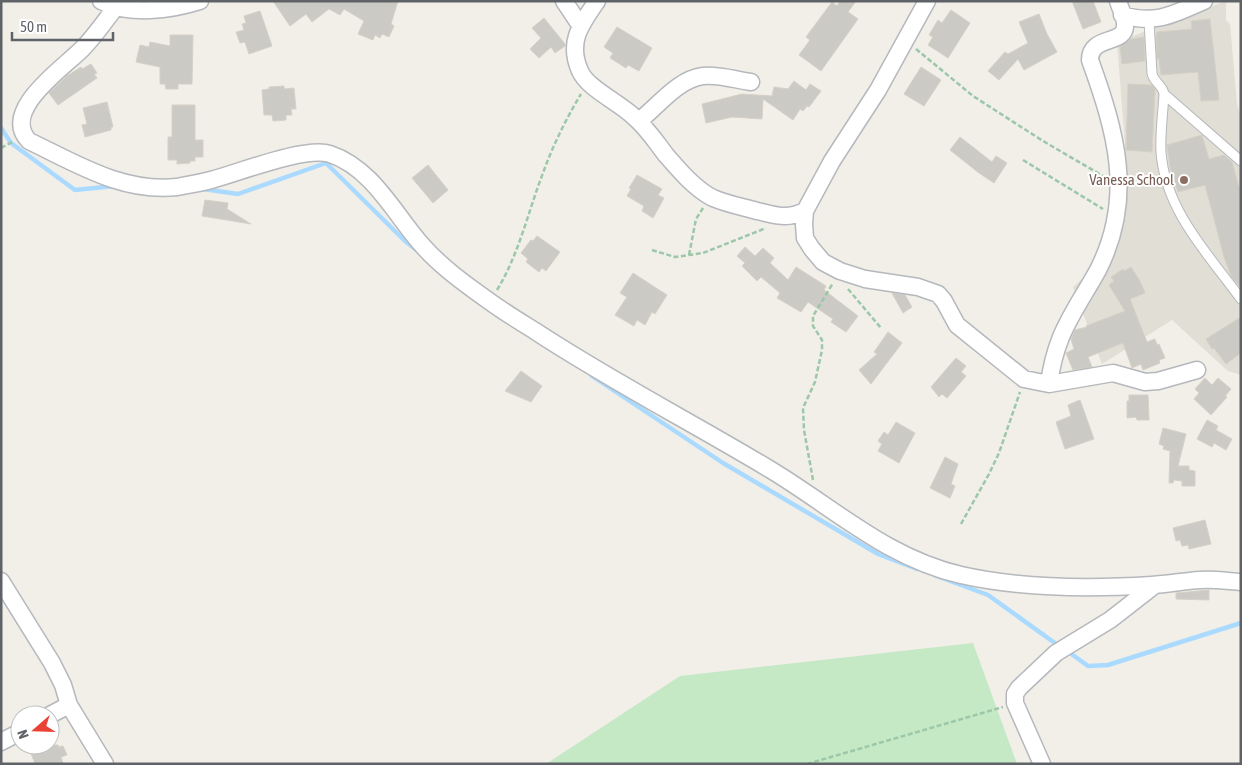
<svg xmlns="http://www.w3.org/2000/svg" width="1242" height="765" font-family="'Asap Condensed',sans-serif">
  <style>
    .education { fill: #e1ded6 }
    .green { fill: #c5e8c5 }
    .lines { fill: none; stroke-linecap: round; stroke-linejoin: round }
    .stream { stroke: #aadaff; stroke-width: 4.5 }
    .building { fill: #cccac5; stroke: #d6d1c6 }
    .lane-casing { stroke: #b5b8bc; stroke-width: 11 }
    .street-casing { stroke: #b5b8bc; stroke-width: 19 }
    .path { stroke: #9cc7a9; stroke-width: 2.5; stroke-dasharray: 5 2.5; stroke-linecap: butt }
    .lane { stroke: #fff; stroke-width: 9 }
    .street { stroke: #fff; stroke-width: 16 }
    .education-dot { fill: #8d6e63; stroke: #fff; stroke-width: 2 }
    .labels { text-anchor: middle; stroke-width: 4; stroke-linejoin: round; paint-order: stroke }
    .education-label { font-size: 15px; fill: #785e54; stroke: #fff; text-anchor: end }
  </style>
  <rect width="100%" height="100%" fill="#f1efe8"/>
  <path class="education" d="M1226,1V20L1230,24L1237,104L1241,116V375L1228,371L1172,320L1102,364L1073,287L1114,250L1127,202L1126,157L1117,42Z"/>
  <path class="green" d="M973,643L1017,764H546L680,676Z"/>
  <g class="lines">
    <path class="stream" d="M1,128L11,143L75,190L114,186
      M203,189L238,194L326,163L405,241L419,252
      M592,376L723,463L878,554L917,569
      M934,575L988,595L1059,646
      M1066,650L1088,666L1108,665L1241,623"/>
  </g>
  <path class="building" d="M273,1H398L391,24L394,26L389,37L382,34L380,38L375,35L373,40L358,34L364,21L344,9L340,15L329,9L312,22L306,14L290,26Z
    M840,1H856L848,12L858,19L821,71L799,55L810,40L806,37L832,2L837,6Z
    M1072,1H1093L1101,22L1083,29Z
    M951,10L970,23L948,58L928,45L933,37L929,35L938,20L942,23Z
    M260,11L272,46L249,54L245,42L240,43L236,32L244,30L242,24L246,23L244,16Z
    M1039,14L1047,34L1057,52L1024,70L1018,59L999,80L988,71L1005,52L1008,54L1028,43L1019,22Z
    M544,18L565,44V46L555,53L551,47L539,58L530,49L541,38L532,28Z
    M1210,19L1219,100L1201,101L1198,72L1161,75L1159,59H1157L1156,36L1157,32L1192,29L1191,21Z
    M617,27L652,48L639,71L628,65L626,68L610,58L613,53L604,47Z
    M170,35H193L192,84H178V89H166L165,84H160V67L136,62L140,45L149,47L150,42L170,46Z
    M1144,37L1145,61L1122,64L1120,47L1131,39Z
    M91,64L97,73L94,74L97,78L58,105L49,93L67,76L81,67L82,69Z
    M921,67L941,80L924,106L904,94Z
    M794,81L806,90L810,84L821,91L809,107L807,106L803,111L800,109L793,120L763,99L762,119L732,117L706,123L702,104L742,94L772,96L774,87L788,89Z
    M1128,84L1151,85L1155,89L1152,152L1126,150Z
    M284,86V89L294,88L296,109H291L292,115H286V120L273,121L272,115H264L262,90L269,89V87Z
    M107,102L113,127H111V130L85,137L82,125L87,124L83,108Z
    M172,105H195V140H203V157H195V161H190V163L177,164V160H168V137H172Z
    M1202,135L1209,159L1224,155L1232,162L1239,187H1241V288L1231,276L1224,257L1205,185L1178,192L1170,167L1167,145Z
    M960,137L992,162L996,156L1007,163L994,183L979,173L950,150Z
    M428,165L448,190L433,203L412,178Z
    M637,175L662,189L658,195L664,198L653,218L642,211L644,206L627,196L631,189L629,188Z
    M205,200L228,203L227,209L251,224L202,216Z
    M537,236L560,252L546,271L542,268L539,272L526,262L528,259L521,253L531,240L533,241Z
    M745,247L755,256L763,248L774,258L770,263L788,280L796,267L826,286L824,290L858,316L846,332L831,322L833,319L808,302L801,312L777,298L780,293L761,277L757,281L742,266L745,263L737,256Z
    M1131,267L1140,281L1145,293L1130,299L1147,342L1155,339L1157,345L1159,344L1165,358L1159,360L1160,363L1143,370L1141,364L1132,368L1123,343L1088,357L1092,367L1073,370L1066,353L1074,349L1071,339L1075,330L1087,327L1086,326L1125,311L1109,285L1114,281L1111,277L1123,269L1124,271Z
    M633,273L667,295L655,314L652,312L645,325L637,320L634,326L615,315L627,297L620,293Z
    M892,293L905,295L912,307L903,313Z
    M1241,317V353L1226,364L1214,348L1212,349L1206,339Z
    M888,332L902,343L871,384L859,370L877,354L874,352Z
    M956,358L966,366L961,372L966,376L947,398L942,394L939,397L931,387Z
    M521,371L542,386L531,402L505,391Z
    M1205,378L1212,385L1218,378L1231,389L1225,396L1227,397L1211,415L1194,399L1199,393L1195,389Z
    M1129,395H1148L1149,420H1137L1136,417L1127,418V401H1129Z
    M1080,400L1094,439L1065,449L1056,422L1071,416L1068,405Z
    M1207,420L1218,426L1216,430L1232,439L1226,450L1214,443L1212,447L1197,439Z
    M896,422L915,433L899,463L878,451L882,444L878,441L884,432L888,435Z
    M1163,428L1186,434L1178,466H1189V470L1195,471V486H1182V481L1174,480L1173,483H1169L1170,451L1163,449L1164,446L1159,444Z
    M945,457L958,464L951,484L955,486L950,498L930,488Z
    M1205,520L1211,544L1189,549L1188,545L1182,546L1180,540L1176,541L1173,528Z
    M1209,590V600L1176,599V593Z
    M28,745H58L59,747L63,746L67,755L61,757L63,764H35Z"/>
  <g class="lines">
    <defs>
      <path id="lane" d="M1149,21L1152,73C1153,82 1163,85 1164,94C1163,113 1160,133 1161,152C1165,210 1208,254 1241,299
        M1164,94L1241,161"/>
      <path id="street" d="M101,1C128,16 172,10 200,1
        M564,1L580,25
        M597,1C581,24 567,42 580,71C587,88 620,103 634,117C647,128 656,142 666,155C679,170 695,189 713,198C727,204 743,207 757,211C776,215 786,220 805,211
        M927,1L878,90L832,161L805,211L804,224L805,238L812,249L823,262L840,271L865,279L918,287L938,294L944,301L957,325L1024,379L1049,384L1113,373L1145,382L1158,381L1197,370
        M115,8C105,21 94,37 82,49C62,69 0,111 29,141C77,164 123,193 177,187C188,185 200,183 211,180C238,173 305,146 330,154C372,168 394,213 421,244C440,266 465,284 489,301C504,312 519,321 535,331C611,381 693,423 771,470C834,508 887,558 961,575C1023,589 1089,589 1152,585C1168,584 1184,581 1200,580C1213,579 1227,581 1241,582
        M1122,15C1156,25 1174,14 1204,1
        M639,121C658,106 678,79 703,76C718,74 736,80 751,82
        M1049,384C1051,368 1055,352 1061,337C1071,313 1086,292 1098,270C1135,197 1116,132 1090,60C1090,34 1127,46 1125,24C1125,17 1120,8 1118,1
        M1,581L52,663L63,685L69,705L105,764
        M50,715L69,705
        M1,742L20,732
        M1042,764L1015,703V694L1019,688L1056,653L1110,620L1155,585"/>
    </defs>
    <use href="#lane" class="lane-casing"/>
    <use href="#street" class="street-casing"/>
    <path class="path" d="M916,49L973,96L1043,141L1103,176
      M1,148L14,141
      M1023,160L1103,209
      M652,250L675,257L703,253L766,228
      M689,255L696,219L703,208
      M848,289L881,328
      M497,290C519,254 528,212 543,173C553,145 566,119 581,94
      M813,480L804,430L803,408L815,382L822,350V340L813,326V316L833,283
      M961,524L989,474L999,453L1020,392
      M807,764L1003,707"/>
    <use href="#lane" class="lane"/>
    <use href="#street" class="street"/>
  </g>
  <circle class="education-dot" cx="1184" cy="180" r="5"/>
  <g class="labels">
    <g class="education-label">
      <text x="1174" y="185">Vanessa School</text>
    </g>
  </g>
  <rect width="1242" height="765" fill="none" stroke="#5f6368" stroke-width="5"/>
  <g transform="translate(35 730) rotate(250)"><circle r="24" fill="#ffffff" stroke="#bfc1c3"/>
  <path d="M0-4L9 19L0 12L-9 19Z" fill="#ea4335"/>
  <text y="-8" font-size="14" font-weight="bold" text-anchor="middle" fill="#5f6368">N</text>
  </g>
  <path d="M12 32v8h101v-8" fill="none" stroke="#5f6368" stroke-width="2.5"/>
  <text x="20" y="32" font-size="15" fill="#5f6368" stroke="#ffffff" stroke-width="4" paint-order="stroke">50 m</text>
</svg>
